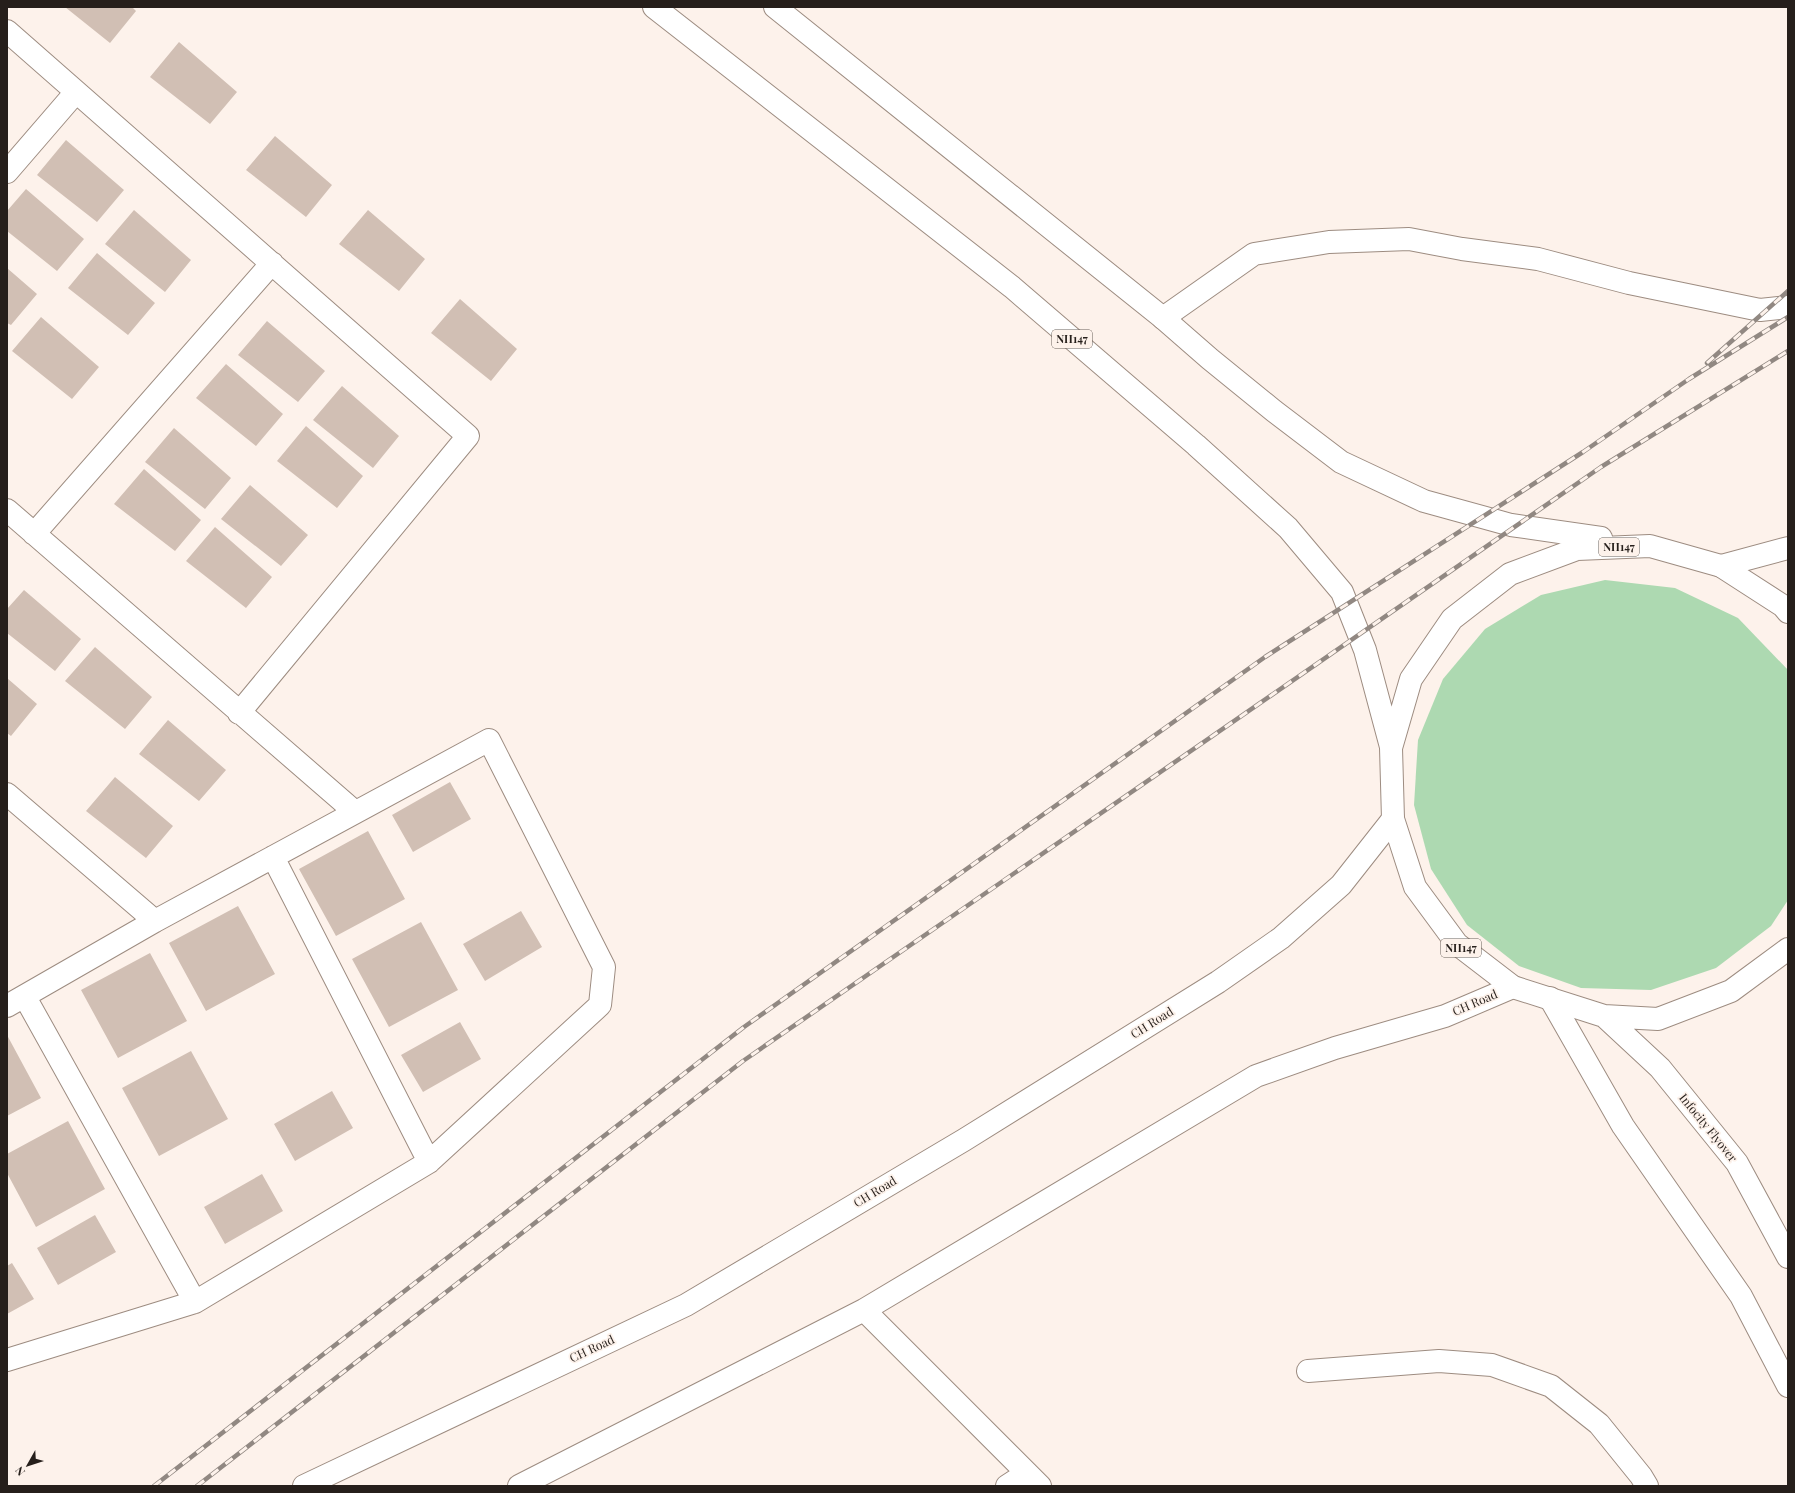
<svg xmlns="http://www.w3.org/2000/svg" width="1795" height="1493" font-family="'Playfair Display',serif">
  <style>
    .green { fill: #add9b1 }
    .building { fill: #d1bfb4 }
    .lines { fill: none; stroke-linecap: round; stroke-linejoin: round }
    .minor-casing { stroke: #9d8c81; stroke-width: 24 }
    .major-casing { stroke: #9d8c81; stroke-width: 24 }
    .highway-casing { stroke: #9d8c81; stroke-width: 24 }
    .minor { stroke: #fff; stroke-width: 22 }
    .major { stroke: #fff; stroke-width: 22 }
    .highway { stroke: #fff; stroke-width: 22 }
    .rail-casing { stroke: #918882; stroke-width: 4.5 }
    .rail { stroke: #fdf2eb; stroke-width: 3; stroke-dasharray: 9; stroke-linecap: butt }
    .labels { text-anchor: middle; stroke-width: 3.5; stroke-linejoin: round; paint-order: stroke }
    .shield { fill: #fdf2eb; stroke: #665e59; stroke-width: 1 }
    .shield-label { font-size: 11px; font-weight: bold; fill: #261f1b }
    .street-label { font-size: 12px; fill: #261f1b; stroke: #fdf2eb }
  </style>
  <rect width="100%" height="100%" fill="#fdf2eb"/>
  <path class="green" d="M1605,580L1675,588L1738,618L1788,670V900L1771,926L1716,968L1651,990L1581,988L1519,966L1467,925L1431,869L1414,805L1418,740L1443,679L1485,629L1541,595Z"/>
  <path class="building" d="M65,7H132L136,11L110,43Z
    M179,42L237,92L210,124L150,77Z
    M275,136L332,185L306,217L246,170Z
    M66,140L124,190L97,222L37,175Z
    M26,189L84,239L57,271L7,231V211Z
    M134,210L191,260L165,292L105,244Z
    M368,210L425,259L399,291L339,244Z
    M97,253L155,303L128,335L68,288Z
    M7,268L37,294L11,325L7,323Z
    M460,299L517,349L491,381L431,333Z
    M41,317L99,367L72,399L12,351Z
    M267,321L325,371L298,402L238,355Z
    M226,364L283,414L256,446L196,398Z
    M342,386L399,436L373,468L313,420Z
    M306,426L363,476L337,508L277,461Z
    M174,428L231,478L205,509L145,462Z
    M144,469L201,520L175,551L114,504Z
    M250,485L308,535L281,566L221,519Z
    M215,527L272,577L246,608L186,561Z
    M24,590L81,639L55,671L7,633V609Z
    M95,647L152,697L125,729L65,681Z
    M7,678L37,704L11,736L7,733Z
    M168,720L226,770L199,801L139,754Z
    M115,777L173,826L146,858L86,811Z
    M450,782L471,819L413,852L392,815Z
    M368,831L405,899L336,936L299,869Z
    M238,906L275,974L206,1011L169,943Z
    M521,911L542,947L485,981L463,944Z
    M421,922L458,990L389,1027L352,959Z
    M150,953L187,1021L118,1058L81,990Z
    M460,1022L481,1059L423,1092L401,1055Z
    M7,1035L41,1098L7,1116Z
    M191,1051L228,1119L159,1156L122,1088Z
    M332,1091L353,1128L295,1161L274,1124Z
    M68,1121L105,1189L36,1227L7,1173V1154Z
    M262,1174L283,1211L225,1244L204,1207Z
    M95,1215L116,1252L58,1285L37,1248Z
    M12,1263L34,1299L7,1314V1266Z"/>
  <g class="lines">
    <defs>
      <path id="minor" d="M7,31L468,436L239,713
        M7,172L76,92
        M1163,318L1254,254L1329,242L1409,239L1462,249L1538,259L1629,283L1760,310L1788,307
        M7,510L355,812
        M34,534L272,263
        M7,794L155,921
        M273,857L429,1162
        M25,997L195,1302
        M1550,998L1623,1126L1741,1296L1788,1386
        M7,1006L155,921L489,740L604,967L600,1005L429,1162L195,1302L7,1360
        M864,1310L1040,1486
        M1308,1371L1439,1361L1492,1365L1551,1386L1599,1424L1641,1476L1647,1486
        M304,1486L686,1305L964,1140L1218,982L1281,938L1341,885L1393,819
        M519,1486L864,1310L1256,1076L1335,1048L1445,1016L1513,987
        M1007,1486L1027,1473"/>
      <path id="major" d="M1721,566L1788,548"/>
      <path id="highway" d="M654,7L1012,287L1196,445L1288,528L1342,592L1365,650L1391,747
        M775,7L1163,318L1210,359L1274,411L1341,462L1424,501L1511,525L1601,538
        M1788,612L1783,606L1721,566L1650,546L1577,549L1510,574L1452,619L1411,679L1391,748L1393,819L1415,887L1457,944L1513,987L1604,1016L1658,1019L1731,991L1788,949
        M1604,1016L1660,1068L1737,1163L1788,1257"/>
    </defs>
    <use href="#minor" class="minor-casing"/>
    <use href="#major" class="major-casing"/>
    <use href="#highway" class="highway-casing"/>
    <use href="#minor" class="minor"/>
    <use href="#major" class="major"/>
    <use href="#highway" class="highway"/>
    <defs>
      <path id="rail" d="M1707,363L1788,291
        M154,1486L744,1027L1265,657L1583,452L1689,379L1788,317
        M197,1486L743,1061L1601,467L1788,351"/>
    </defs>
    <use href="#rail" class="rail-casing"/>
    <use href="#rail" class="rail"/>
  </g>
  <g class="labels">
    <g class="shield">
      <rect x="1052" y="330" width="40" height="18" rx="3"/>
      <rect x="1599" y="538" width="40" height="18" rx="3"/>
      <rect x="1441" y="939" width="40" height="18" rx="3"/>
    </g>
    <g class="shield-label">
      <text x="1072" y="343">NH147</text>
      <text x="1619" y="551">NH147</text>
      <text x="1461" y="952">NH147</text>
    </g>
    <g class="street-label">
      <text transform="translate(1475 1003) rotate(-23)" y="4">CH Road</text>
      <text transform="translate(1152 1023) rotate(-32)" y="4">CH Road</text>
      <text transform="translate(1708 1128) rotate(51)" y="4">Infocity Flyover</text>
      <text transform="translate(875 1192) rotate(-31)" y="4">CH Road</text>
      <text transform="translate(592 1349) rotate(-25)" y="4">CH Road</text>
    </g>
  </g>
  <rect width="1795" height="1493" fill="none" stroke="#261f1b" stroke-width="16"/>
  <g transform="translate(28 1465) rotate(231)" stroke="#fdf2eb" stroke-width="3" paint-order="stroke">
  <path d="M0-3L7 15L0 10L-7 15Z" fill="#261f1b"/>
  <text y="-6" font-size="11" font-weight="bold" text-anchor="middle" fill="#261f1b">N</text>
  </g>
</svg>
